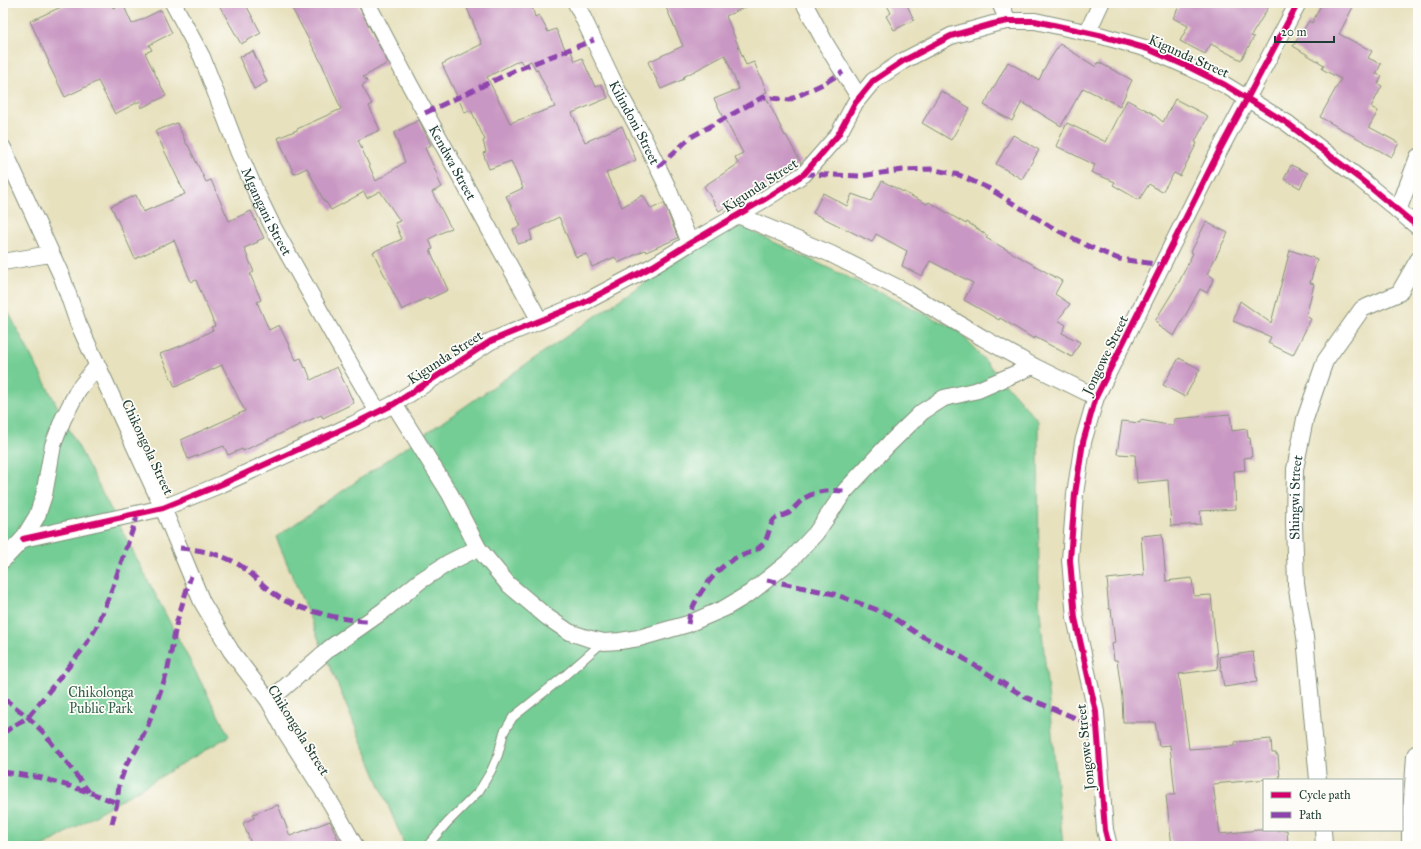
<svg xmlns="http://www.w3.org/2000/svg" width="1421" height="849" font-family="'IM FELL Great Primer',serif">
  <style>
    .park { fill: #73cd94; stroke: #498564 }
    .building { fill: #c997c3; fill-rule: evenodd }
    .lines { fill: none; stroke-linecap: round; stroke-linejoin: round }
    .lane-casing { stroke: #838f79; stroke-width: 10 }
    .street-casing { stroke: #838f79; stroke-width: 18 }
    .highway-casing { stroke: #838f79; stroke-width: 24 }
    .lane { stroke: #fff; stroke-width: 8 }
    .street { stroke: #fff; stroke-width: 16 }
    .highway { stroke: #fff; stroke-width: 22 }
    .quiet { stroke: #8e44ad; stroke-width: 5; stroke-dasharray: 10 5; stroke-linecap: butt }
    .cycleway-casing { stroke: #fdfcf7; stroke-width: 8 }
    .cycleway { stroke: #d6006c; stroke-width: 6 }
    .labels { text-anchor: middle; stroke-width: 3.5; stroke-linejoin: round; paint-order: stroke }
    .street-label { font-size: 14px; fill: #1f3d34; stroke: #fdfcf7 }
    .park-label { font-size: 14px; fill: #34614c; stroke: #fdfcf7 }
  </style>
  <rect width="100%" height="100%" fill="#fdfcf7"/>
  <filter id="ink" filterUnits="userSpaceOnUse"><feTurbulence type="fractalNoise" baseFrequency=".025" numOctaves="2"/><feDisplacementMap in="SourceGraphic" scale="8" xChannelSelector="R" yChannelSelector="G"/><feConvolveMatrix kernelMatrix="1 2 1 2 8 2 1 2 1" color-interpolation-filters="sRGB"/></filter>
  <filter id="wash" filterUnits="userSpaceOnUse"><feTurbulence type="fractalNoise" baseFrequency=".012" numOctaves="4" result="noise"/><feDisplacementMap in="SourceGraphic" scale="16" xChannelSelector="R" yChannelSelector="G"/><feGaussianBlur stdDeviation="0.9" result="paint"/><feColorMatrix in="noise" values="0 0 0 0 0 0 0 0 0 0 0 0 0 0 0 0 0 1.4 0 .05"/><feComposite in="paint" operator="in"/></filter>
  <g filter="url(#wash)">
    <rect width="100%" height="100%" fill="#e7e1be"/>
    <path class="park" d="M732,222L958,330L1038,421L1039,601L1063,846H405L276,537Z
      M3,302L229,736L44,846H3Z"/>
    <g id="blocks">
      <path class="building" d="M70,3H111L113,8L123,4L132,24L161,10L172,33L149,45L152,50L145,53L166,96L141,108L140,101L115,114L98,81L65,97L48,63L49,62L30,21Z
        M218,3H245L261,33L241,44Z
        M289,3H358L359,7L388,63L363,77L367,81L362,86L372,104L369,106L380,130L358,140L376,181L405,162L394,133L419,120L431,145L425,148L438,176L437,177L442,187L432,192L451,228L429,239L433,249L430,250L448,290L429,299L428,297L402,310L373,252L402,239L395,223L400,221L380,191L367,198L364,192L331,210L326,202L325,203L307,168L294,174L278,138L297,130V129L341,109L322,64Z
        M465,3H531L535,17L539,15L548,32L556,29L567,53L571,51L575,61L582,58L595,87L601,84L608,98L572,113L585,142L622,126L636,160L606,173L622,207L643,195L651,209L664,203L678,238L646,252L645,250L618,263L615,257L592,267L587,254L576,257L559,217L530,231L532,240L518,244L513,229L521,226L506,196L523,188L511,161L489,169L483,153L486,152L483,141L485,140L471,110L465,113L442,64L482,44ZM520,60L523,65L531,61L536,70L537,69L555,107L510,123L487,77Z
        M664,3H754L726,16L746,65L754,62L767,92L764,93L785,136L786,135L801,163L777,175L779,179L744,197L743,196L719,211L704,186L738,164L735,157L743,153L714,99L739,89L725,55L683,77L684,79L661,89L648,62L683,46Z
        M886,3H906L914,20L894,30L886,16L891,13Z
        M1181,3H1271L1251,36L1254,37L1241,60L1211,44L1205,54L1180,41L1188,26L1173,18Z
        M1322,3H1355L1339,34L1372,51L1368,58L1381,64L1376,74L1382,76L1378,84L1382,86L1371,107L1378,111L1369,127L1399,143L1391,157L1320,117L1341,79L1322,69L1324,65L1293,46L1309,21L1312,23Z
        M1060,44L1096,67L1098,62L1132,80L1120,106L1083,88L1061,126L1022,102L1012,121L984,105L1008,62L1039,80L1045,67Z
        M253,51L267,82L254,89L239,57Z
        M941,91L970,108L951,140L922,123Z
        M1175,99L1208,116L1195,142L1197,143L1180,176L1174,173L1162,192L1149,184L1139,200L1113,185L1115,182L1091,172L1095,165L1056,146L1067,123L1106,142L1127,100L1152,113L1163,122Z
        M177,123L187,145H188L206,182L211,180L229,221L251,211L264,238L257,241L258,242L244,248L254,272L250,274L261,300L257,302L269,330L279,325L296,360L301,358L305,368L306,367L311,380L337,367L354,403L323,418L321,415L243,451L242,449L228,455L224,446L188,459L181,440L245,411L222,365L175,387L160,354L188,343L213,330L211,327L215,326L196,280L191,282L174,240L135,259L111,206L136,195L143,212L185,194L155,131Z
        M1013,135L1039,150L1022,179L996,164Z
        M1291,165L1308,173L1300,188L1284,179Z
        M882,181L927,204L929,202L966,224L967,222L988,236L986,238L1062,281L1055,294L1070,304L1058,320L1066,325L1062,333L1080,342L1072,357L1035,337L1034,339L1000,318L999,320L964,300L973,283L930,261L922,276L902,266L907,251L876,234L872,242L813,213L823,193L847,206L852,194L871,201Z
        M1206,222L1228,233L1207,274L1214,278L1207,293L1200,289L1174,336L1158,326L1160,324L1155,321L1180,280L1193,253L1191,252Z
        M1290,250L1317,259L1310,283L1314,284L1306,316L1311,319L1293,355L1268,343L1271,337L1233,321L1240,301L1271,323Z
        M1179,358L1200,369L1185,397L1163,385Z
        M1230,414L1232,431L1247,429L1248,438H1250L1252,457L1244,458L1245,470L1234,471L1236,509L1200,511L1201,524L1171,526L1168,480L1137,483L1135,455L1117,454L1122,421L1140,423V420L1174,426V419Z
        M1162,534L1166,581L1192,578L1194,596L1211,595L1218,669L1179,674L1189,749L1235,746V742L1271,739L1272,753H1276V755H1278L1280,778L1213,784L1220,834L1259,830H1287L1288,846H1172L1166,795H1175L1170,745L1159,746L1155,722H1123L1122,697L1117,660H1114L1112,644L1115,643L1111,609H1109L1107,589H1108L1107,579L1144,575L1141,536Z
        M1253,652L1257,682L1224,687L1219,657Z
        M278,805L290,836L330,821L341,846H252L243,823L254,818L253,814Z"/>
    </g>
  </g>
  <g filter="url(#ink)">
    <use href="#blocks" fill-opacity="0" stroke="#838f79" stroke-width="1"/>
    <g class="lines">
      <defs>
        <path id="lane" d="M427,846L447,823L479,791L491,771L498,755L504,732L513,717L562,678L603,642"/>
        <g id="street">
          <path id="s1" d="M173,3L202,57L239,153L256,192L273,227L335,338L378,412"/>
          <path id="s2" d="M367,3L410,85L540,321"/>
          <path id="s3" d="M576,3L617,89L643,137L667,186L690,243"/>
          <path d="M804,3L827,46L859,97"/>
          <path d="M1000,3L1008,21"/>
          <path d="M1087,33L1101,3"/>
          <path d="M3,148L62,277L78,323L163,508L202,602L231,651L269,701L285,731L332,805L355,846"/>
          <path d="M1398,211L1418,157"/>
          <path d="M738,215L831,254L906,292L983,338L1033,366L1096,397"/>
          <path d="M3,262L50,254"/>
          <path d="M394,404L450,494L478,548L508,584L547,617L569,632L587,638L604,642L620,641L639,638L688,624L725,608L750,593L790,561L816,533L845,491L887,446L922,412L944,398L978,390L1033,366"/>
          <path d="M23,539L163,508L222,484L354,424L394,404L491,341L583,303L653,266L690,243L765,199L804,174L838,135L855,103L873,81L903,61L951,36L993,24L1008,21H1035L1099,35L1148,49L1191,68L1225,85L1287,123L1359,178L1418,227"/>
          <path d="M3,560L23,539L37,516L44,495L53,445L63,419L78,390L97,366"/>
          <path d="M269,701L330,648L383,611L420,581L448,563L478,548"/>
          <path id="s4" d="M1318,780L1305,637L1296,584L1294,523L1295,469L1305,419L1325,361L1362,309L1399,293L1418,260"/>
          <path d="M1323,830L1324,846"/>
          <path d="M1109,846L1105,830L1096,712L1075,618L1070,560L1075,494L1083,442L1096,397L1218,153L1298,3"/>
        </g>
        <path id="highway" d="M1413,846V829L1418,756"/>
      </defs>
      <use href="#lane" class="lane-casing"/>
      <use href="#street" class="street-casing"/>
      <use href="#highway" class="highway-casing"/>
      <use href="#lane" class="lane"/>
      <use href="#street" class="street"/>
      <use href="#highway" class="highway"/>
      <path class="quiet" d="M425,113L516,70L594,40
        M658,167L691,137L763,97L789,100L823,84L843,72
        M804,174L860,176L903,170L931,169L959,175L988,188L1053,228L1090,247L1119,259L1163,265
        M180,548C201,550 223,554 241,566C255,576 266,589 280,598C300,610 345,621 368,621
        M767,580L834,594L888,614L918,634L955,653L1025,697L1097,727
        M688,624C689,620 689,615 691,612C696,596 717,568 732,560C742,554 753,554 762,545C769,538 768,529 773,521C776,516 784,516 789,513C794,509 797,504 802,500C815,490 830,490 845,491
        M3,698L28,717L44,733L89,792
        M3,733L28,717L83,649L96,628L112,589L138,514
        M3,772L42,778L89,792L117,803
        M112,824L117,803L119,785L126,765L136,750L147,728L167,673L177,621L191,576"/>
      <defs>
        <path id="cycleway" d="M23,539L163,508L222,484L354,424L394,404L491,341L583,303L653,266L690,243L765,199L804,174L838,135L855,103L873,81L903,61L951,36L993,24L1008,21H1035L1099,35L1148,49L1191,68L1225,85L1287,123L1359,178L1418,227
          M1109,846L1105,830L1096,712L1075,618L1070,560L1075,494L1083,442L1096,397L1218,153L1298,3"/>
      </defs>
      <use href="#cycleway" class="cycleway-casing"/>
      <use href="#cycleway" class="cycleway"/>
    </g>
  </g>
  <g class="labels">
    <g class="street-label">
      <text transform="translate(1189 56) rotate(24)" y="5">Kigunda Street</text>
      <text dy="5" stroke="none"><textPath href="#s3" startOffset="133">Kilindoni Street</textPath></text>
      <text dy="5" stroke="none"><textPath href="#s2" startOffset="181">Kendwa Street</textPath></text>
      <text transform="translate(760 185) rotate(-33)" y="5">Kigunda Street</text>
      <text dy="5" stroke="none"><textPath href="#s1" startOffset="229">Mgangani Street</textPath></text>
      <text transform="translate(1105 355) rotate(-64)" y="5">Jongowe Street</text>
      <text transform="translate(445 357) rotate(-33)" y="5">Kigunda Street</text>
      <text transform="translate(148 447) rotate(65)" y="5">Chikongola Street</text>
      <text dy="5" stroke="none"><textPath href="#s4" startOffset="284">Shingwi Street</textPath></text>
      <text transform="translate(299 730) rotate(58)" y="5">Chikongola Street</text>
      <text transform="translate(1085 747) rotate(-96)" y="5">Jongowe Street</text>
    </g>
    <g class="park-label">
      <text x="101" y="697">Chikolonga<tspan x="101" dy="16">Public Park</tspan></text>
    </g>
  </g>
  <rect width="1421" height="849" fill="none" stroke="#fdfcf7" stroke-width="16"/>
  <rect x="1263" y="779" width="140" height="52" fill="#fdfcf7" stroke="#a4b0a9"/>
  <rect x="1271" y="792" width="20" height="6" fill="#d6006c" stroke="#a4b0a9"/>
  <text x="1299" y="799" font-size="12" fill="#1f3d34">Cycle path</text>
  <rect x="1271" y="812" width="20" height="6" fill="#8e44ad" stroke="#a4b0a9"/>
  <text x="1299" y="819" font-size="12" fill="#1f3d34">Path</text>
  <path d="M1275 36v6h59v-6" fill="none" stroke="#1f3d34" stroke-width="2"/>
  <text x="1281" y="36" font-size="12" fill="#1f3d34" stroke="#fdfcf7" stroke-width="3" paint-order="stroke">20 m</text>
</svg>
